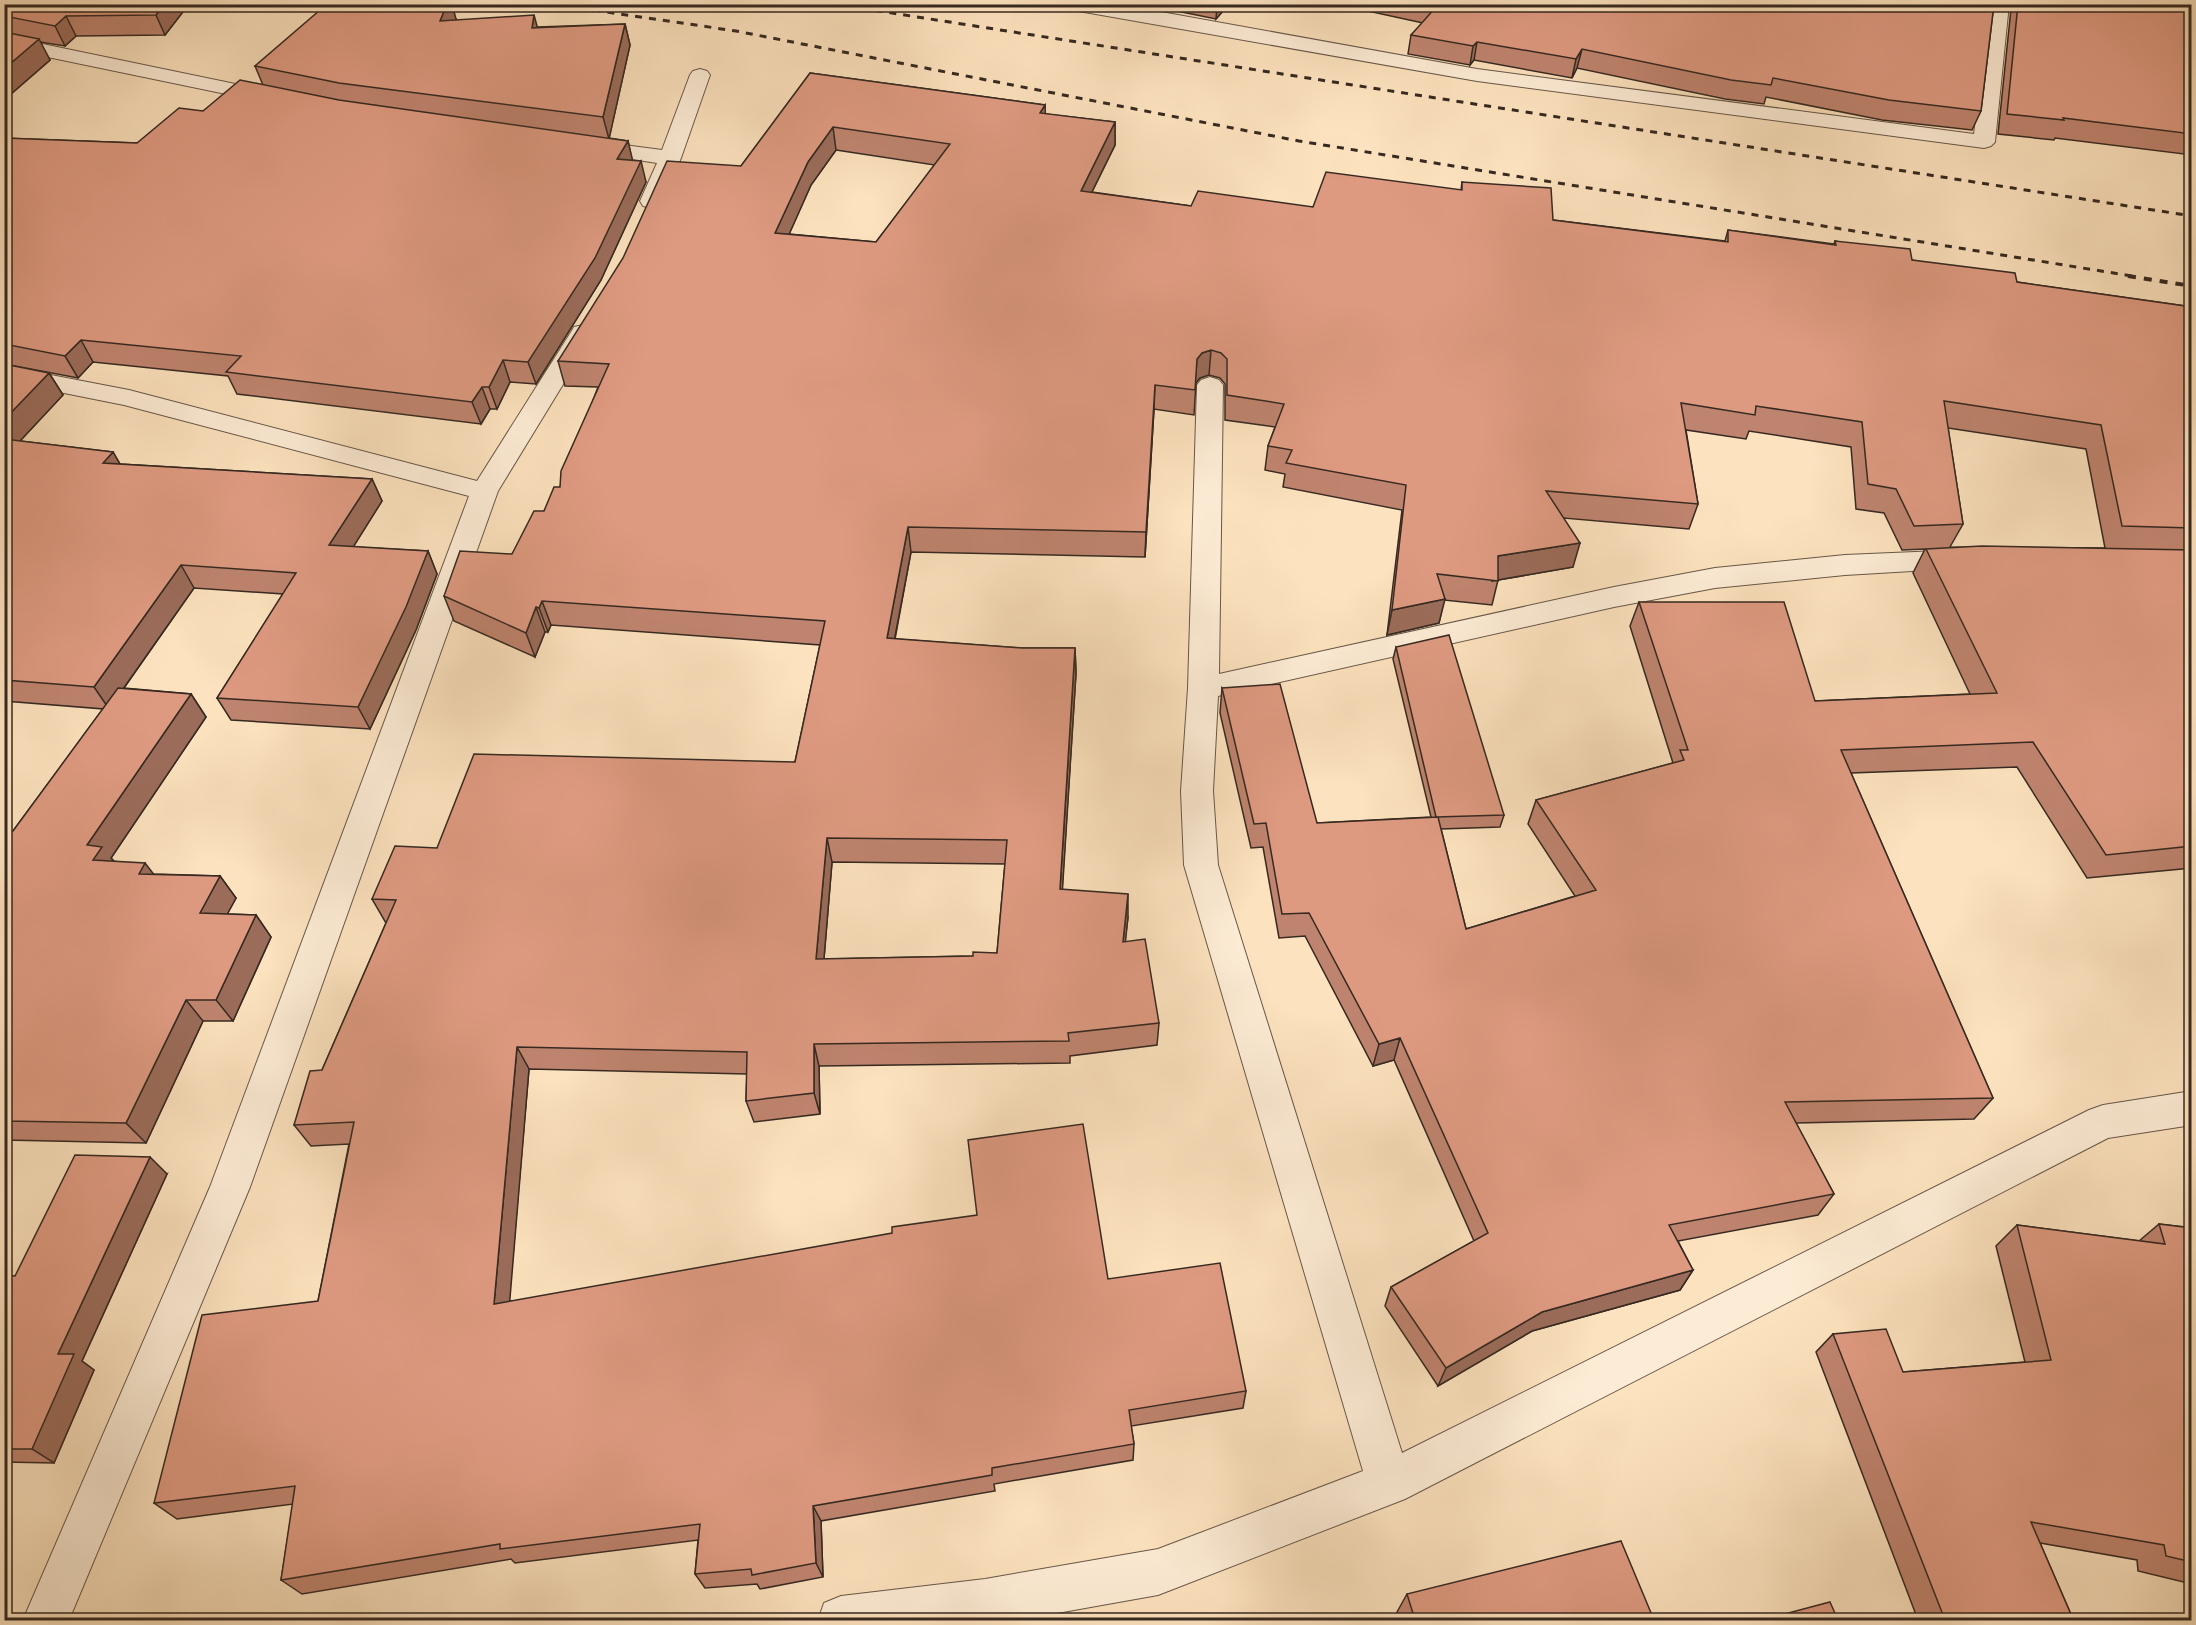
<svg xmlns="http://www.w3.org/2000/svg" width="2196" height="1625" font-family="'Old Standard TT',serif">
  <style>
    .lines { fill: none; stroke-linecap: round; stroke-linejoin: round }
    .minor-casing { stroke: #685748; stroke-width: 2 }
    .minor { fill: #fdecd5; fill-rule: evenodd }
    .rail-far1 { stroke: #362921; stroke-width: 3; stroke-dasharray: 7 7; stroke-linecap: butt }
    .rail { stroke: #362921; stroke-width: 4; stroke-dasharray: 8 8; stroke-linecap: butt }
    .wall { fill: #bf846f; stroke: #362921; stroke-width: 1.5; fill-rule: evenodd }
    .shaded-wall { fill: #9b6c5a; stroke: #362921; stroke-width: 1.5 }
    .building { fill: #de9a81; stroke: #362921; stroke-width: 1.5; fill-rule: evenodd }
  </style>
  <rect width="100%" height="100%" fill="#fce2be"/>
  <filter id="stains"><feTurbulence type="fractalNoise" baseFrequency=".00333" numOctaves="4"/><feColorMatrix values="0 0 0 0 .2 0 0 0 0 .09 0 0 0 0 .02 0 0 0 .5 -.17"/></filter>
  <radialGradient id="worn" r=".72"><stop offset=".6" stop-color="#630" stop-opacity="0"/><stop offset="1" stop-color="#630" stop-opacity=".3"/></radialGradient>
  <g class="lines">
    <defs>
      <path id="minor" d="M1064,4H1117L1477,69L1974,134L1991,4H2009L1995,142L1991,146L1984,148L1477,81L1073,10L1066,8Z
        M4,36L274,92L281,94L284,98L281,102L274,104L4,48Z
        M700,69L707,71L710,75L681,158L659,206L651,208L643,206L640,201L657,163L586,152L579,150L575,146L579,142L586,140L662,150L690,75L693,71Z
        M583,325L592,327L595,332L498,491L250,1187L69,1620H23L210,1187L469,496L124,405L4,381V366L129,390L477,481L571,332L574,327Z
        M1210,377L1219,380L1223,385L1219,674L1614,587L1715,568L1845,555L1963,550L1973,552L1977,559L1973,566L1963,568L1845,575L1715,588L1614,607L1218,696L1213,791L1218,865L1402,1453L2089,1110L2103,1105L2192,1091V1125L2108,1138L1405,1499L1158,1595L1018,1620H818L824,1603L841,1596L985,1579L1158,1549L1363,1471L1184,865L1181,791L1188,688L1197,385L1201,380Z"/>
    </defs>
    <use href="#minor" class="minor-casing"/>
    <use href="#minor" class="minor"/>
    <path class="rail-far1" d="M552,4L736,31L1299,141L2138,277
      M834,4L2192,216"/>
    <path class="rail" d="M2128,276L2192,286"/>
  </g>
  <path class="wall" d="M4,4H189L165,35L76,36L65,46L40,42L50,60L4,100Z
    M1142,4H1229L1216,19Z
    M1364,4H1994L1981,111L1972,130L1882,120L1766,97L1764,104L1725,99L1577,68L1572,78L1474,60L1470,65L1408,54L1411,35L1423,23L1363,10Z
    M2013,4H2192V155L2055,138L2054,140L1998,134L2011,9Z
    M456,19V20L537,27L625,24L630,45L609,138L628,141L632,160L646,182L601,280L536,384L510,382L497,409H490L481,424L237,394L228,376L93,362L78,378L4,364V138L137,143L203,111L263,85L255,66Z
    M810,73L1045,105V114L1115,122V145L1092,192L1191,206L1313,207L1461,190L1462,182L1553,220L1725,241L1728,230L1834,244L1835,241L1912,260L2017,282L2192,307V868L2087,878L2017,767L1851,773L1993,1098L1974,1119L1796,1123L1834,1194L1818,1215L1678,1241L1693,1270L1680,1290L1532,1331L1438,1386L1385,1306L1391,1287L1474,1241L1394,1060L1373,1066L1305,936L1279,938L1263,847L1251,848L1220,713L1222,688L1317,823L1431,817L1393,659L1396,647L1504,815L1500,827L1441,829L1466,929L1575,896L1528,824L1536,800L1673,763L1630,626L1639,602L1815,701L1970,694L1913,573L1925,549L1902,550L1884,513L1856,509L1851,447L1749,431L1746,439L1686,430L1698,504L1689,529L1564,518L1573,567L1498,580L1492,605L1444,600L1439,623L1387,635L1402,510L1283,487L1285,474L1265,470L1268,446L1275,427L1225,420V384L1220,378L1209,375L1200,378L1196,383L1194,415L1154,409L1145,557L911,552L895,639L1022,648H1075L1076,673L1062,890L1128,917L1125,941L1159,1023L1157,1045L1070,1056V1063L819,1066L820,1114L754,1122L746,1101L747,1074L529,1069L509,1301L1108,1279L1246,1391L1243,1408L1131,1426L1134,1444L1133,1460L994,1484L995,1491L821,1521L823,1577L760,1589L757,1584L705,1588L695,1574L698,1540L515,1563L511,1559L302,1594L281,1580L293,1504L177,1519L154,1503L318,1301L349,1144L311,1146L294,1125L322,1070L386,923L372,899L437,848L795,762L820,645L551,625L548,632H545L535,657L454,621L444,596L512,554L544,511L560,487L598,387L565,386L558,361L741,166ZM836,150L935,165L876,242L789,234L811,185ZM1948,428L2086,449L2105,548L1950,547L1963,524ZM832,862L1005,864L997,953L973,956L824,959Z
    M4,364L49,373L63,395L20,441L113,452L120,464L372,479L382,501L353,547L428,551L437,574L416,630L370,729L231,720L217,698L283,594L194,588L124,688L191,694L206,717L111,858L114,861L154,874L220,876L236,898L227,914L256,915L271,937L233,1021H203L146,1143L4,1140V831H13L103,709L4,701Z
    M167,1174L82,1361L94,1370L54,1463L4,1462V1275L15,1276Z
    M2159,1224L2192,1228V1584L2138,1571L2137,1560L2040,1543L2073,1619L2071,1620H1918L1816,1352L1833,1334L1903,1372L2025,1362L1996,1246L2017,1225L2139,1241Z
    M1407,1594L1654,1620H1399L1397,1612Z"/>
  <path class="shaded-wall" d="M164,4H189L165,35L156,15Z
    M447,4H452L456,19L446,43L440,21Z
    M1217,4H1229L1216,19Z
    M534,15L540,37L532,28Z
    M66,16L76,36L65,46L55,26Z
    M625,24L630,45L609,139L603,117Z
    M39,39L50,60L4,100V69Z
    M1477,42L1474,60L1470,65L1473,46Z
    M1582,49L1577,68L1572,78L1576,59Z
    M1045,105L1046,128L1040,113Z
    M1115,122V145L1081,214V191Z
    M833,127L836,150L811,185L779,257L775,233L808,162Z
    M628,141L633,162L617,159Z
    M641,161L646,182L601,280L536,384L528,362Z
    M81,340L93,362L78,378L65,356Z
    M1211,350L1209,375L1200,378L1195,384L1197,359L1202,353Z
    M503,360L510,382L497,409L489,387Z
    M49,373L63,395L4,458V420Z
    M1155,385L1154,409L1145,557L1146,532Z
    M482,387L490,409L481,424L472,402Z
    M113,452L126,475L103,463Z
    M372,479L382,501L340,568L329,545Z
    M908,527L911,552L890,663L887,638Z
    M1580,543L1573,567L1492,581L1498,556Z
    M428,551L437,574L416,630L370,729L358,707Z
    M181,565L194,588L109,709L94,687Z
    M1445,599L1439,623L1387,635L1392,610Z
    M542,601L551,625L548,632L539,608Z
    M536,607L545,632L535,657L526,633Z
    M1075,648L1076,673L1061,913L1060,889Z
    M191,694L206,717L111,858L120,869L93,860L87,845Z
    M827,838L832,862L822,982L816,959Z
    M145,863L162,885L139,874Z
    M220,876L236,898L216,935L200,913Z
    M1128,894V917L1123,965V942Z
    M256,915L271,937L233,1021L216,1000Z
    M186,1000L203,1021L146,1143L126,1123Z
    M1400,1038L1394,1060L1373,1066L1379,1044Z
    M814,1044L819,1066L820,1114L814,1093Z
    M517,1047L529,1069L508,1322L494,1304Z
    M150,1157L167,1174L82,1361L94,1370L54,1463L32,1449L58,1354Z
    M1693,1270L1680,1290L1532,1331L1438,1386L1446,1368L1542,1312Z
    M813,1506L821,1521L823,1577L816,1563Z"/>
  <path class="building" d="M4,4H164L156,15L66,16L55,26L4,16Z
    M327,4H447L440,21L534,15L532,28L625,24L603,117L339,83L255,66Z
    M1428,4H1994L1981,111L1889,100L1773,78L1771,85L1731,80L1582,49L1576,59L1477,42L1473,46L1411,35L1437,6Z
    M2018,4H2192V134L2063,118L2064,120L2007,114Z
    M4,32L39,39L4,69Z
    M810,73L1045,105L1040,113L1115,122L1081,191L1191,206L1198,191L1313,207L1326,172L1462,190V182L1551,188L1553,220L1728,242V230L1836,245L1835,241L1910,249L1912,260L2015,273L2017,282L2192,307V528L2122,526L2101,425L1944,401L1963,524L1914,526L1896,489L1868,484L1862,422L1756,406L1755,415L1681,403L1698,504L1546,491L1580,543L1498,556V581L1437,574L1445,599L1392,610L1406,485L1286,463L1292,450L1268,446L1284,404L1227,395V359L1221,353L1211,350L1202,353L1197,359L1195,390L1155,385L1146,532L908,527L887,638L1022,648H1075L1060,889L1128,894L1123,942L1145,939L1159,1023L1068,1033L1069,1041L814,1044V1093L746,1101L747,1052L517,1047L494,1304L892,1233V1227L977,1215L968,1140L1083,1124L1108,1279L1220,1263L1246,1391L1129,1410L1134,1444L992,1468V1475L813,1506L816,1563L752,1575L751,1569L695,1574L700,1524L500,1549V1544L281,1580L295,1486L154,1503L202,1315L318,1301L354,1122L294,1125L310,1071L322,1070L396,900L372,899L395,846L437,848L474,754L795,762L825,621L542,601L539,608L536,607L526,633L444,596L460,551L512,554L534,511H544L554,487H560L561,471L609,364L558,361L623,258L667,161L741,166ZM833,127L950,144L876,242L775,233L808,162ZM827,838L1007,840L997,953L973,952V956L816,959Z
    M240,80L339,100L628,141L617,159L641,161L595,258L528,362L503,360L489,387H482L472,402L226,372L241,356L81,340L65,356L4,344V138L137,143L179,108L203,111Z
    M4,364L49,373L4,420Z
    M4,439L113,452L103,463L372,479L329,545L428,551L406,607L358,707L217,698L296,573L181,565L94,687L4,680Z
    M1982,546L2192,550V846L2106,855L2033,742L1841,750L1993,1098L1785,1102L1834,1194L1669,1225L1693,1270L1542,1312L1446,1368L1391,1287L1488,1233L1400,1038L1379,1044L1309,913L1282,914L1266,823L1254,824L1222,688L1280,684L1317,823L1438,817L1466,929L1596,890L1536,800L1684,760L1680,750H1688L1639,602H1784L1815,701L1997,693L1926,549Z
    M1449,635L1504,815L1436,817L1396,647Z
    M118,688L191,694L87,845L102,847L93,860L145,863L139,874L220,876L200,913L256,915L216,1000H186L126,1123L4,1121V831H13Z
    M75,1155L150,1157L58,1354H74L32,1449H4V1275L15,1276Z
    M2159,1224L2192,1228V1562L2166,1556L2164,1545L2031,1522L2073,1619L2061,1620H1945L1833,1334L1886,1329L1903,1372L2051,1360L2017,1225L2165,1244Z
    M1621,1541L1654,1620H1415L1407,1594Z
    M1830,1602L1838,1620H1762Z"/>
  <rect width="2196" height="1625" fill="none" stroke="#fce2be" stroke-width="24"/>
  <rect x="6" y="6" width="2184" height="1613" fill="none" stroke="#362921" stroke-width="3"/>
  <rect x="12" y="12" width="2172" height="1601" fill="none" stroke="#362921" stroke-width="1.5"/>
  <rect width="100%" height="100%" filter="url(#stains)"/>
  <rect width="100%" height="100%" fill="url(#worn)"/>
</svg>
